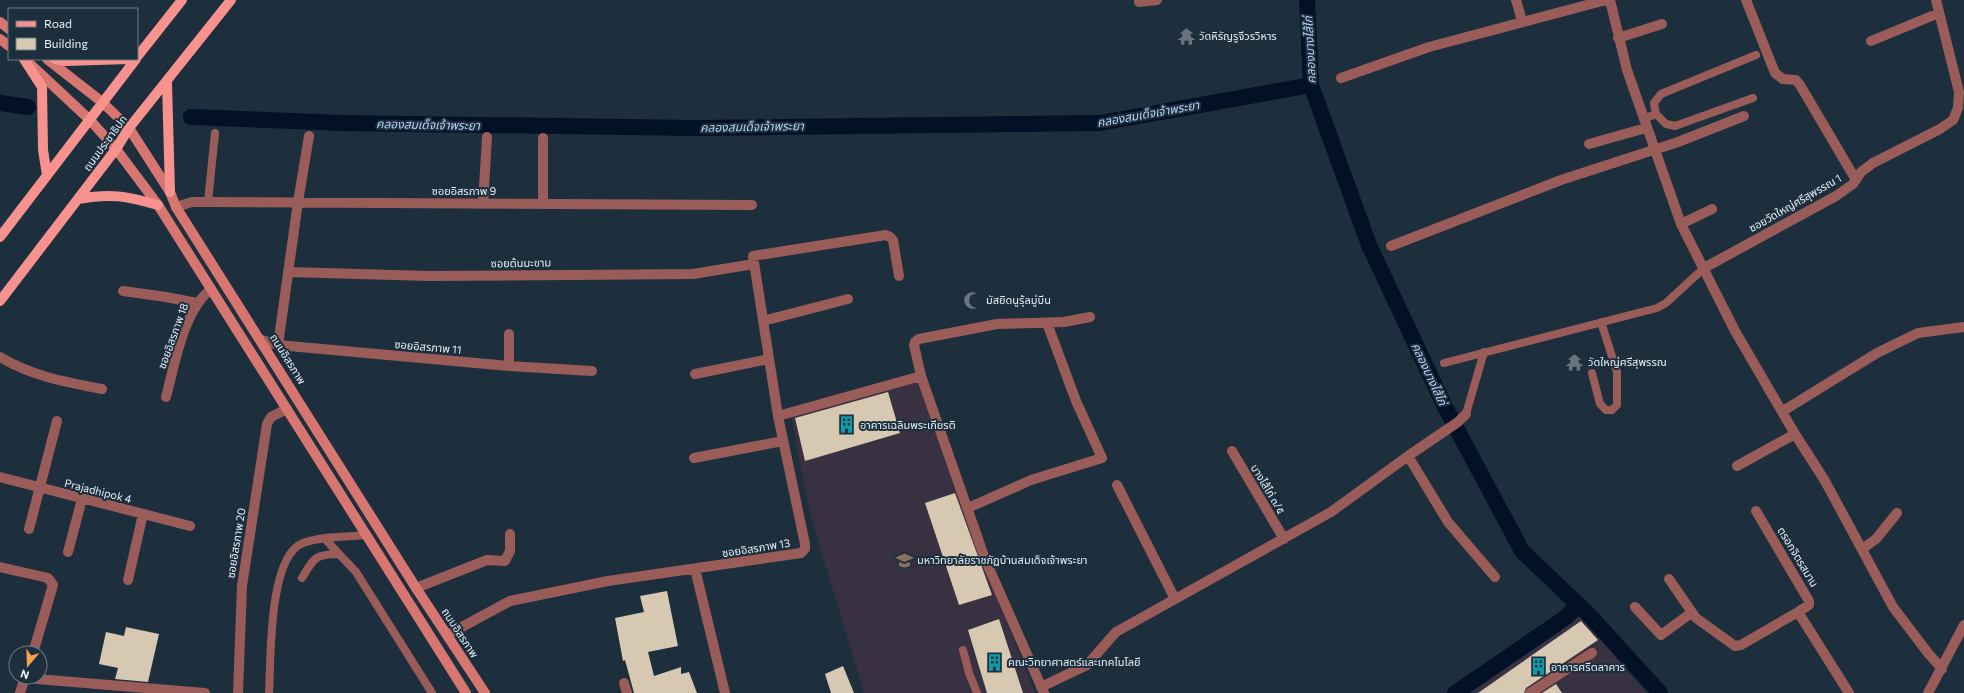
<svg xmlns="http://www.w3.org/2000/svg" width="1964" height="693" font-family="Commissioner,'Noto Sans Thai',sans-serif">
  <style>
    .education { fill: #373141 }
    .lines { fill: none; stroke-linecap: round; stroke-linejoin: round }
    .canal { stroke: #021126; stroke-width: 16 }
    .building { fill: #d7c8b1 }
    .lane { stroke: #9a5c59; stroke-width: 8 }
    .street { stroke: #9a5c59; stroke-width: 10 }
    .secondary { stroke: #d77571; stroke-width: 10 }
    .primary { stroke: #f7928e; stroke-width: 10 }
    .labels { text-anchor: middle; stroke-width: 4; stroke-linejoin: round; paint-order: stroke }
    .poi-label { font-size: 11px; fill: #e4eff8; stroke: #1d2f3d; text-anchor: start }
    .street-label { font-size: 11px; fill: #e4eff8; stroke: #1d2f3d }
    .water-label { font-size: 12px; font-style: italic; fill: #b5d2f7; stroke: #1d2f3d }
  </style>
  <rect width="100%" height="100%" fill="#1d2f3d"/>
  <path class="education" d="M924,376L1000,605L1035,693H864L810,514L790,411Z
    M1581,616L1646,693H1471Z"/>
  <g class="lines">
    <path class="canal" d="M1307,0L1311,85L1369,245L1445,407L1522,551L1589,615L1660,693
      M0,103L28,107
      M191,117L343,123L694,128L1100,123L1311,85
      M1455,693L1565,618L1578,605"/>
  </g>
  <path class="building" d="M888,392L900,433L805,461L795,418Z
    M955,493L992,595L959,605L925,503Z
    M667,591L678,646L648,652L654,676L681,667V674L689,672L697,693H634L625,660L623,661L615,618L644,612L640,596Z
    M999,619L1023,693H987L968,630Z
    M1581,621L1598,640L1526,688L1524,693H1478Z
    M126,627L159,634L148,682L115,679L118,668L99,664L106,632L124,636Z
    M843,666L854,693H831L825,674Z
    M1556,684L1562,693H1542Z"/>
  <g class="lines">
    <path class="lane" d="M1656,114L1666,124L1675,126L1753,98
      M1643,119L1656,114L1654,103L1661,94L1756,55
      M208,202L215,133
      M1444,363L1657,308L1666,303L1704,268
      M1592,373L1600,404L1606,410H1612L1617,405V372L1601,322
      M1466,414L1484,352
      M325,539L356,572L432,693
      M302,578C314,558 315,554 339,554
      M963,650L969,673L977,693
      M269,693C271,661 268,556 303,543C322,536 347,537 367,535"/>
    <path class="street" d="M1139,0V2L1157,0
      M1516,0L1522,21
      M1610,0L1627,70L1681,224L1735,331L1795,434L1825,481L1893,607L1928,653L1942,669
      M1746,0L1775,73L1783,79L1796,80L1800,85L1856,180
      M1618,38L1662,24
      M1871,41L1939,13
      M1341,78L1429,47L1606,0
      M1589,144L1646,128
      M483,204L487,137
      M543,204V138
      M176,207L192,202H208L752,205
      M1681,224L1712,209
      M1391,246L1561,180L1678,142L1744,116
      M1704,268L1836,196L1853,184L1861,172L1873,163L1940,129L1953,120L1958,108L1959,92L1936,0
      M288,272L429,276L693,274L754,264
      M123,291L166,297L197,303
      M763,321L848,299
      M262,340L278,345L509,366L592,371
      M278,345L298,202L309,136
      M0,357C31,376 66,382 102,389
      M509,366V334
      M695,374L769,359
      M166,397C175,363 183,312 211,289
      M1783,411L1877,353L1918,333L1964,327
      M778,416L921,376
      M1232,451L1284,539
      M1408,456L1448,522L1495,577
      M694,458L783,441
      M1737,466L1795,434
      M0,477L190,526
      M1117,485L1175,599
      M968,508L1031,480L1102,458L1076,401L1047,323
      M1756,511L1809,601V605L1798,612L1849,693
      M29,529L57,421
      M1862,549L1876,539L1897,513
      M68,552L82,499
      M0,567L48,578L53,585L33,653
      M695,569L725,693
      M1669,579L1696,618L1735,646L1741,645L1798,612
      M128,580L143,514
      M416,588L487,560L505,561L510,551V534
      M1635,607L1661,635L1691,613
      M447,635L510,601L608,581L801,553L805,549V544L778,416L753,256L886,235L890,237L893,240L899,276
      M25,678L205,693
      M624,683L627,693
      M1041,687L1087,665L1116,632L1331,512L1408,456L1458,422L1466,414
      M20,693L25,677
      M238,693L242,586L267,424L271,417L287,409
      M1044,693L985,559L921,376L914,345L915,342L919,339L997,324L1064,322L1090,317
      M1530,693L1592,653
      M1928,693L1964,625"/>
    <path class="secondary" d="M0,22L9,29
      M0,39L9,46
      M47,59L102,102L129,128L170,192L176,207L416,588L485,693
      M29,63L90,120L116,149L158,205L466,693"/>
    <path class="primary" d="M137,57L182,0
      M24,59L42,87L43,150L47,175
      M55,59L66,61L129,59
      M167,83L170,192
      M78,199C111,193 126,196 158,205
      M0,237L136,59
      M0,301L116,149L129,128L231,0"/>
  </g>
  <defs>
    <symbol id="temple-bare" viewBox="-9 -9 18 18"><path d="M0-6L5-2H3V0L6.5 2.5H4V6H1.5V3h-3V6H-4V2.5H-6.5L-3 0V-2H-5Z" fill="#6b7280" stroke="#1d2f3d" stroke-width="2.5" paint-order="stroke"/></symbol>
    <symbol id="mosque-bare" viewBox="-9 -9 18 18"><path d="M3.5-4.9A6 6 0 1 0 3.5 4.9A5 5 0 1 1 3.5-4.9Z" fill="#6b7280" stroke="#1d2f3d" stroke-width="2.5" paint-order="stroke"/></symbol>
    <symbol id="building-bare" viewBox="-9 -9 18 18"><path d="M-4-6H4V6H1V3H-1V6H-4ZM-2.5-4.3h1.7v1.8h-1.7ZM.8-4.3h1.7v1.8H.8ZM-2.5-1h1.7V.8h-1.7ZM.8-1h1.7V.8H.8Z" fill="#0f9aa8" stroke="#1d2f3d" stroke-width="2.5" paint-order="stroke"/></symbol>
    <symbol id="university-bare" viewBox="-9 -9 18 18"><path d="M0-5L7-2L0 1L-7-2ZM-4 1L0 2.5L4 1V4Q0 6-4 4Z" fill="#8d6e63" stroke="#1d2f3d" stroke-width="2.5" paint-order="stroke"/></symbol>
  </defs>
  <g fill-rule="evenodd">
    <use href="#temple-bare" x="1174" y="24" width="25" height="25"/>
    <use href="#mosque-bare" x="960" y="288" width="25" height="25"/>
    <use href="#temple-bare" x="1562" y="350" width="25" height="25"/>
    <use href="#building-bare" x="834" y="412" width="25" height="25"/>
    <use href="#university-bare" x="892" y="548" width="25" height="25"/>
    <use href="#building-bare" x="982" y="650" width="25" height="25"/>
    <use href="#building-bare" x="1526" y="654" width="25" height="25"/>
  </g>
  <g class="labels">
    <g class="poi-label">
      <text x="1199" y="40">วัดหิรัญรูจีวรวิหาร</text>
      <text x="986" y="304">มัสยิดนูรุ้ลมู่บีน</text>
      <text x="1588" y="366">วัดใหญ่ศรีสุพรรณ</text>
      <text x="860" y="429">อาคารเฉลิมพระเกียรติ</text>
      <text x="917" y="564">มหาวิทยาลัยราชภัฏบ้านสมเด็จเจ้าพระยา</text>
      <text x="1008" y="666">คณะวิทยาศาสตร์และเทคโนโลยี</text>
      <text x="1551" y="671">อาคารศรีตลาคาร</text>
    </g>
    <g class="street-label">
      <text transform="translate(105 143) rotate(-54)" y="4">ถนนประชาธิปก</text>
      <text x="464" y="195">ซอยอิสรภาพ 9</text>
      <text transform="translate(1795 203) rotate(-30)" y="4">ซอยวัดใหญ่ศรีสุพรรณ 1</text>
      <text transform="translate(521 263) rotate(-1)" y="4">ซอยต้นมะขาม</text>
      <text transform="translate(173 336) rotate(-70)" y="4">ซอยอิสรภาพ 18</text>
      <text transform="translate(428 347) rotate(5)" y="4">ซอยอิสรภาพ 11</text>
      <text transform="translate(288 359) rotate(58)" y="4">ถนนอิสรภาพ</text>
      <text transform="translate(1268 489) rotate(59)" y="4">บางไส้ไก่ ๓/๕</text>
      <text transform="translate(98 491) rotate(14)" y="4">Prajadhipok 4</text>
      <text transform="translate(236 543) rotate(-81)" y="4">ซอยอิสรภาพ 20</text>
      <text transform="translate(756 548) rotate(-9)" y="4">ซอยอิสรภาพ 13</text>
      <text transform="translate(1798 557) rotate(59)" y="4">ตรอกจิตรสมาน</text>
      <text transform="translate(460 633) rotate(57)" y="4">ถนนอิสรภาพ</text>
    </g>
    <g class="water-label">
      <text transform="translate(1310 50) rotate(-93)" y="4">คลองบางไส้ไก่</text>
      <text transform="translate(1148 114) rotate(-10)" y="4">คลองสมเด็จเจ้าพระยา</text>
      <text transform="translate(428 125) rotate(1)" y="4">คลองสมเด็จเจ้าพระยา</text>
      <text transform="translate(752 127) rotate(-1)" y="4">คลองสมเด็จเจ้าพระยา</text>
      <text transform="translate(1429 374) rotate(65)" y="4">คลองบางไส้ไก่</text>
    </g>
  </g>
  <rect x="8" y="8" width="130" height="52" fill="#1d2f3d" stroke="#6d7c88"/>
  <rect x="16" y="21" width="20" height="6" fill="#f7928e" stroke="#6d7c88"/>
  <text x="44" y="28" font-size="12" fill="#e4eff8">Road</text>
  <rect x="16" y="38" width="20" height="12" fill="#d7c8b1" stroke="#6d7c88"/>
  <text x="44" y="48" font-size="12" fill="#e4eff8">Building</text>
  <g transform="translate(28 665) rotate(199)"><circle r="19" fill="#1d2f3d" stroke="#6d7c88"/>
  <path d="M0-3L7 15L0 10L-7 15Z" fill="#f8a14a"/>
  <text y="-6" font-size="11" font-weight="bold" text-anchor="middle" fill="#e4eff8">N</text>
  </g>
</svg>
